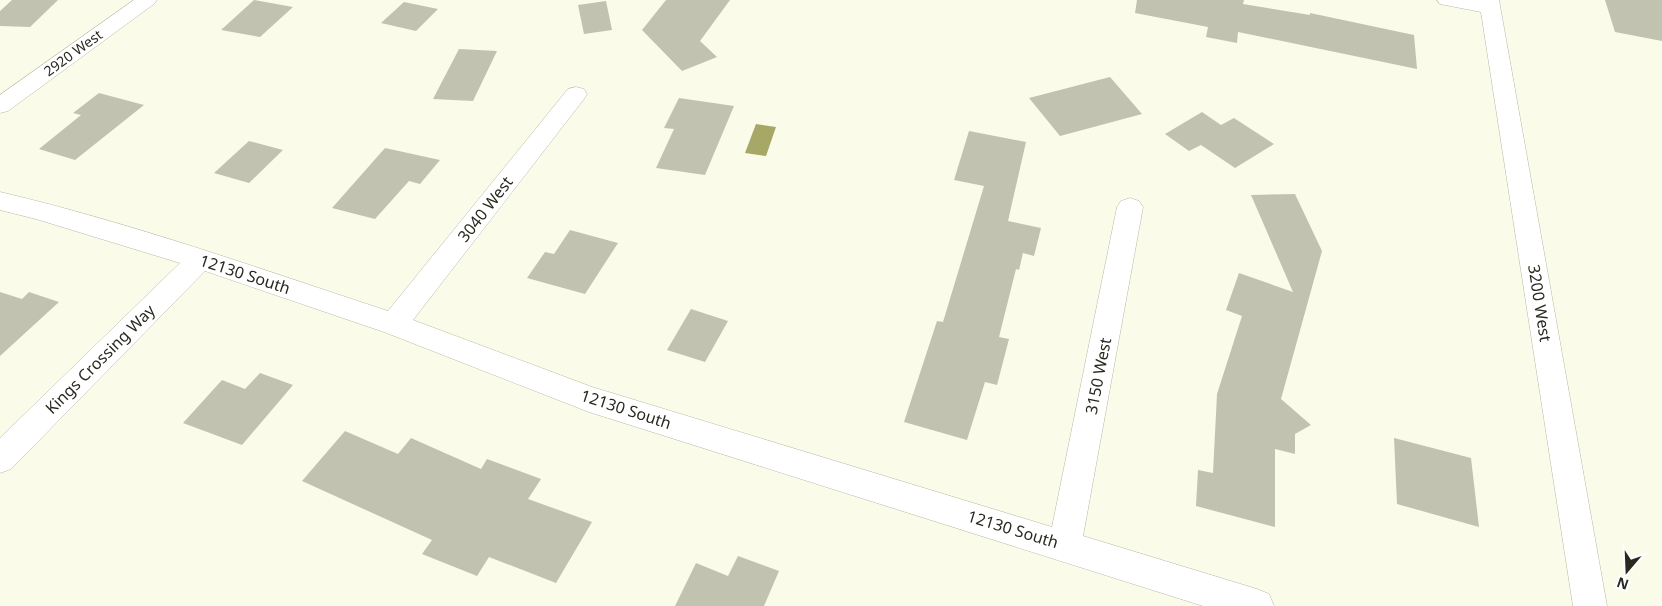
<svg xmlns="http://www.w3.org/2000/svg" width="1662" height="606" font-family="'Noto Sans',sans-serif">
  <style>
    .water { fill: #a7a766 }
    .building { fill: #c2c2b0 }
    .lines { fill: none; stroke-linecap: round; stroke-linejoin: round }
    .minor-casing { stroke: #b7b8a6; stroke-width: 1 }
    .minor { fill: #fff; fill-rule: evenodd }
    .labels { text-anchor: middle; stroke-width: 4; stroke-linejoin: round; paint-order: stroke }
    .far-street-label { font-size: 14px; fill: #292922; stroke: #fff }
    .street-label { font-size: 16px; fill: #292922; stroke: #fff }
  </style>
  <rect width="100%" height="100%" fill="#fafbe8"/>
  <path class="water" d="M756,124L776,127L766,156L745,153Z"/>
  <path class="building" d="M12,0H58L30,27L0,26V11Z
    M254,0L293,7L260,37L221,30Z
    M666,0H730L700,41L717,57L682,71L642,30Z
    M1137,0H1244L1243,4L1310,15V13L1414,35L1417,69L1238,32L1237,43L1206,37L1208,27L1135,13Z
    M1605,0H1662V41L1615,32Z
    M606,1L612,30L584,34L578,5Z
    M404,2L438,9L416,31L381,23Z
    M459,49L497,51L473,101L433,99Z
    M1110,77L1142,114L1060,136L1029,98Z
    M99,93L144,105L75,160L39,149L81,115L73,113Z
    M679,98L734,106L705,175L656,168L674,129L664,128Z
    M1202,112L1221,125L1234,118L1274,144L1235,168L1201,145L1189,151L1165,134Z
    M969,131L1026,142L1008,221L1041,228L1034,256L1023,253L1019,270L1016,269L999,337L1009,339L997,385L985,382L967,440L904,422L937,321L943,322L984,186L954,180Z
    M249,141L283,150L249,183L214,173Z
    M385,148L440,160L420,184L409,181L375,219L332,208Z
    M1295,194L1322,251L1281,399L1311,425L1295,434V454L1275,449V527L1196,506L1198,470L1213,473L1217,394L1242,316L1226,310L1239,273L1293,292L1251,195Z
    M570,230L618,243L585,294L527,278L545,252L554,254Z
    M0,292L22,299L29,292L59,302L0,356Z
    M691,309L728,321L705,362L667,350Z
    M260,373L293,385L242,445L183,423L222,380L245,389Z
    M345,431L398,454L411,438L481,469L487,459L541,479L528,499L592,522L556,583L489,557L477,576L422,554L432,540L302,481Z
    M1394,438L1471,458L1479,527L1397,504Z
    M738,556L779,571L764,606H675L696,563L728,576Z"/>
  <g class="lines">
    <defs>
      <path id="minor" d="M134,0H157L154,4L8,111L0,113V95Z
        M1437,0H1499L1607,606H1573L1481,12L1440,4Z
        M576,87L584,89L587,94L584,99L413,320L592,387L1052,527L1117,207L1121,201L1130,198L1139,201L1143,207L1083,536L1257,589L1269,594L1274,606H1203L589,412L384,332L205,271L11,469L0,473V438L180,263L36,219L0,210V192C132,223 260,269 388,311L568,89Z"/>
    </defs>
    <use href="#minor" class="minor-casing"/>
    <use href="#minor" class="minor"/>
  </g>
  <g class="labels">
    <g class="far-street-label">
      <text transform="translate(73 53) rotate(-36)" y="5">2920 West</text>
    </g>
    <g class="street-label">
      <text transform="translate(485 209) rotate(-52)" y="6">3040 West</text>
      <text transform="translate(245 274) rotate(18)" y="6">12130 South</text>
      <text transform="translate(1540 303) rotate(81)" y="6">3200 West</text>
      <text transform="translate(100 359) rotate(-45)" y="6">Kings Crossing Way</text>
      <text transform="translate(1098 376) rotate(-79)" y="6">3150 West</text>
      <text transform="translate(626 409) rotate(18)" y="6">12130 South</text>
      <text transform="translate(1013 529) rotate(17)" y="6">12130 South</text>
    </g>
  </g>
  <g transform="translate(1627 571) rotate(199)" stroke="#ffffff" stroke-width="4" paint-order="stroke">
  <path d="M0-4L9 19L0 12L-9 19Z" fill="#292922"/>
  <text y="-8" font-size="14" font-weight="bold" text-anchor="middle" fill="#292922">N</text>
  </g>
</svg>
